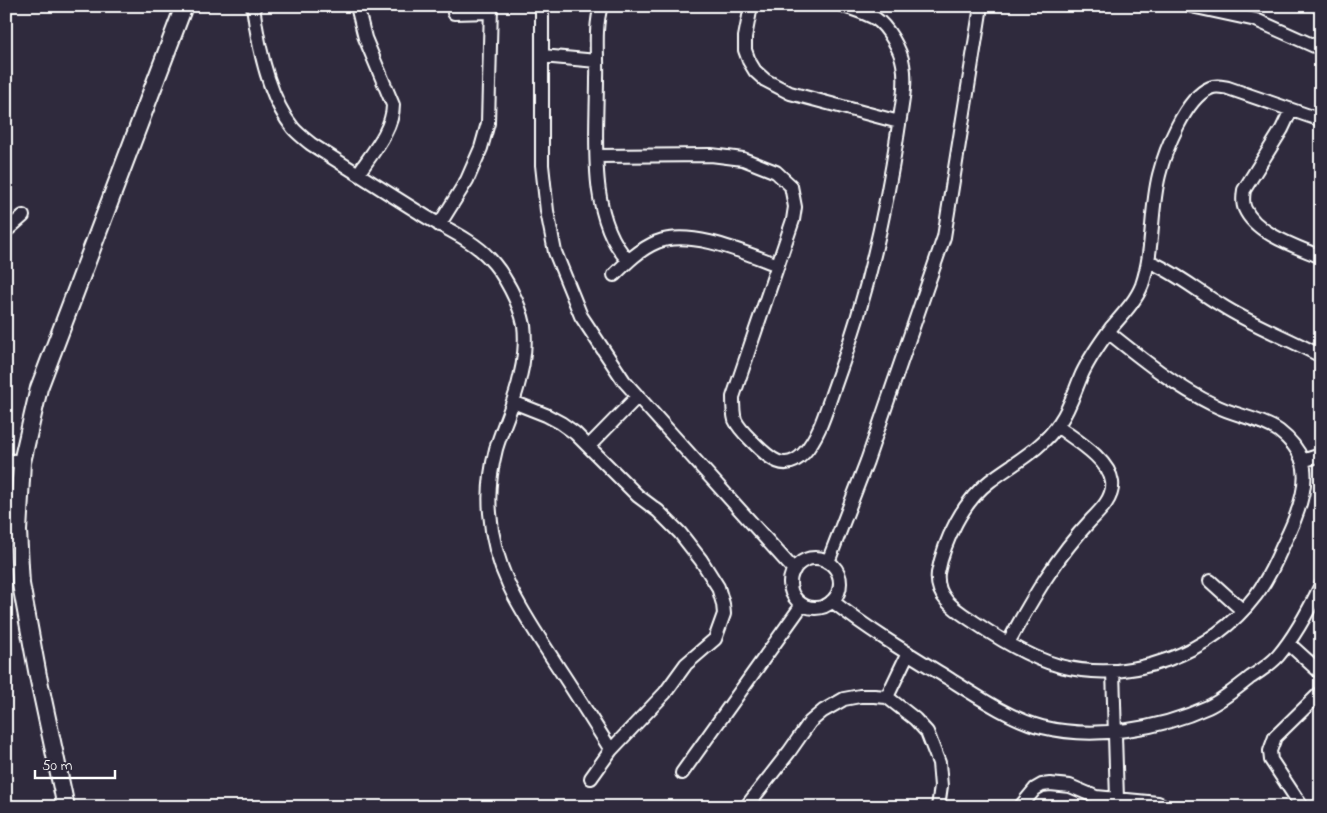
<svg xmlns="http://www.w3.org/2000/svg" width="1327" height="813" font-family="'Indie Flower',sans-serif">
  <style>
    .lines { fill: none; stroke-linecap: round; stroke-linejoin: round }
    .minor-casing { stroke: #fff; stroke-width: 16 }
    .major-casing { stroke: #fff; stroke-width: 20 }
    .minor { stroke: #2f2a3d; stroke-width: 12 }
    .major { stroke: #2f2a3d; stroke-width: 16 }
  </style>
  <rect width="100%" height="100%" fill="#2f2a3d"/>
  <filter id="ink" filterUnits="userSpaceOnUse"><feTurbulence type="fractalNoise" baseFrequency=".02" numOctaves="2"/><feDisplacementMap in="SourceGraphic" scale="10" xChannelSelector="R" yChannelSelector="G"/><feConvolveMatrix kernelMatrix="1 2 1 2 8 2 1 2 1" color-interpolation-filters="sRGB"/></filter>
  <g filter="url(#ink)">
    <g class="lines">
      <defs>
        <path id="minor" d="M253,6C258,45 268,97 293,128C298,134 305,139 311,144C347,167 383,190 420,213C441,227 472,239 489,258C504,273 520,304 524,325C526,341 524,362 520,377C515,402 503,425 496,449C491,469 488,492 490,513C494,575 526,617 558,667C576,694 593,722 611,750
          M357,6L365,38L393,105C393,130 371,154 358,174
          M542,6V165L547,211L555,252L581,316L624,381L794,570
          M601,6C594,29 598,56 597,79C597,134 587,218 628,260
          M751,6L745,37V50L749,61L755,71L765,80L790,93L899,122
          M1191,6L1256,20L1321,49
          M454,13L491,12
          M542,56L597,61
          M1291,110L1282,129L1244,190C1243,196 1242,203 1245,209C1256,234 1298,247 1321,257
          M597,156L711,155L743,159L776,172L791,186L795,207L793,220L733,397C733,404 733,413 735,420C739,429 747,436 754,443C769,458 785,474 804,453C820,435 826,410 834,388C865,304 885,219 898,131C901,110 907,85 903,64C901,50 887,26 876,19C866,13 855,10 844,6
          M439,225L467,180L481,148L488,123L491,6
          M6,231L23,216
          M1148,261C1175,272 1196,290 1221,305C1252,325 1288,338 1321,356
          M614,275C627,262 640,249 657,242C692,229 745,253 778,265
          M1108,332C1142,359 1175,386 1214,405C1235,416 1260,418 1279,431C1288,438 1298,449 1302,460C1311,485 1295,521 1284,543C1276,561 1268,579 1256,595C1211,654 1132,684 1060,666C1030,658 999,639 974,622C956,610 935,598 938,573C944,541 963,501 990,481C1015,462 1041,450 1060,422C1070,408 1075,390 1082,374C1090,357 1100,343 1111,328C1122,315 1136,301 1142,285C1154,250 1150,211 1159,175C1165,151 1185,98 1210,88C1216,85 1222,87 1228,88L1321,120
          M513,402L546,415L561,423L575,433L638,496L658,511L680,533L701,560L718,587L723,604L724,614L715,639L686,664L665,693L611,750L591,778
          M589,446L638,396
          M6,460L22,462
          M1302,461L1321,455
          M790 583a25 25 0 1 1 50 0a25 25 0 1 1-50 0Z
          M828,562L867,461L944,237L981,6
          M1210,581L1242,610
          M832,601C869,630 909,654 948,678C975,695 1012,720 1042,727C1094,740 1160,729 1208,707C1223,700 1238,687 1251,677C1260,671 1271,664 1278,656C1296,635 1309,610 1321,585
          M1008,643C1032,599 1056,557 1091,520C1101,510 1114,497 1112,482C1109,459 1074,439 1057,426
          M1288,643L1321,673
          M1113,671L1117,799
          M887,697L908,653
          M682,773L802,605
          M746,807L789,752L810,722L823,711L844,699L860,696H874L887,697L915,719L927,732L939,763L941,786L938,807
          M1020,807L1035,789L1042,785L1050,784L1070,786L1096,797L1158,803L1167,807
          M1302,807L1271,760L1270,751L1275,737L1321,692"/>
        <path id="major" d="M66,807L38,676L21,584L18,531L22,462L39,388L184,6"/>
      </defs>
      <use href="#minor" class="minor-casing"/>
      <use href="#major" class="major-casing"/>
      <use href="#minor" class="minor"/>
      <use href="#major" class="major"/>
    </g>
  </g>
  <rect width="1327" height="813" fill="none" stroke="#2f2a3d" stroke-width="25"/>
  <rect x="12" y="12" width="1302" height="788" fill="none" stroke="#fff" stroke-width="2" filter="url(#ink)"/>
  <path d="M35 770v8h80v-8" fill="none" stroke="#ffffff" stroke-width="2.5"/>
  <text x="42" y="770" font-size="15" fill="#ffffff" stroke="#2f2a3d" stroke-width="4" paint-order="stroke">50 m</text>
</svg>
